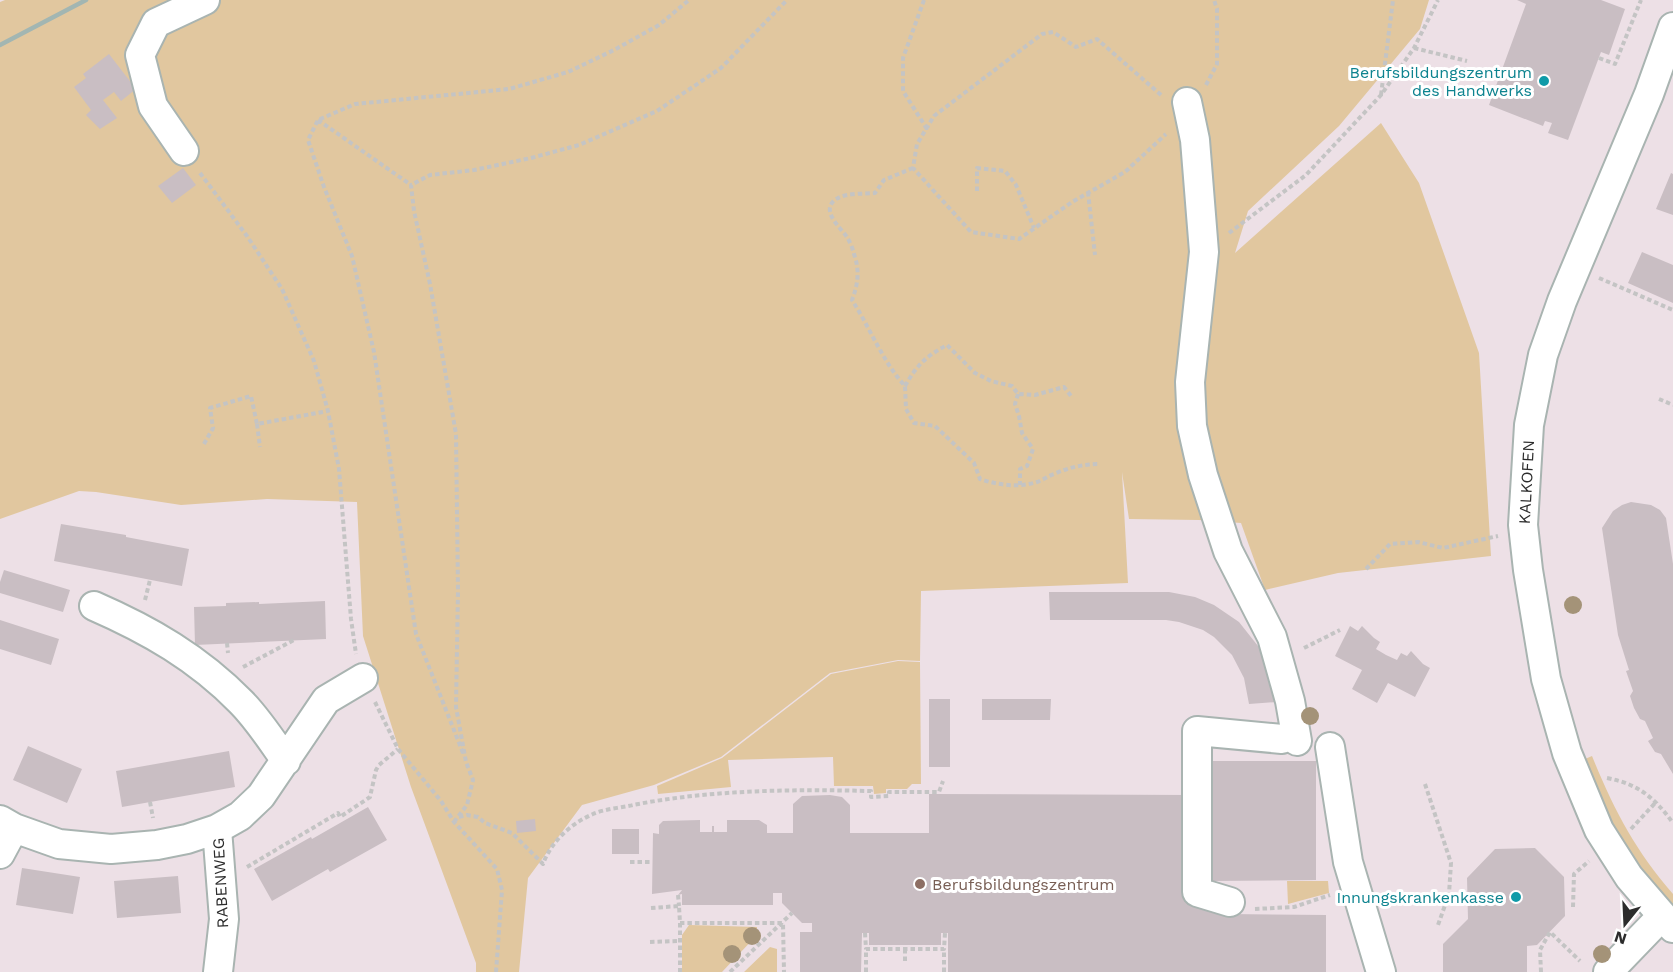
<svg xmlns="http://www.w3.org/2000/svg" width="1673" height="972" font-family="'Work Sans',sans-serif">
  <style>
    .green { fill: #e1c79f }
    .building { fill: #c9bec3 }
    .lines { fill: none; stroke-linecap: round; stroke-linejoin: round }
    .minor-casing { stroke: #a9b4b1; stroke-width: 32 }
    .path { stroke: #c4c4c4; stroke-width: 4; stroke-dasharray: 4.5 3; stroke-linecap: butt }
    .minor { stroke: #fff; stroke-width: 28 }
    .rail { stroke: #a2b6b2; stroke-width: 4.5 }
    .tree { fill: #a49378 }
    .culture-dot { fill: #0f9aa8; stroke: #fff; stroke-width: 2 }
    .education-dot { fill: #8d6e63; stroke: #fff; stroke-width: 2 }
    .labels { text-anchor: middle; stroke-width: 6; stroke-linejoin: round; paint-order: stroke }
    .culture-label { font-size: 16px; fill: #0d838f; stroke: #fff; text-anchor: end }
    .street-label { font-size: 16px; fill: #2c2c2c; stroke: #fff }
    .education-label { font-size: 16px; fill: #785e54; stroke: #fff; text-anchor: start }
  </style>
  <rect width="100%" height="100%" fill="#ede0e6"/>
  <path class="green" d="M5,0H1429L1420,29L1339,126L1248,211L1235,253L1381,123L1419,183L1479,353L1491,556L1338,573L1265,590L1241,523L1199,520L1129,519L1122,472L1128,583L921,591L920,661L898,660L830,673L721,757L654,785L582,805L528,878L519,972H476V963L411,787L363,636L357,502L267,499L181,505L96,492L79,491L0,519V2Z
    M898,661L920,662L921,784H912L907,789H886V793L874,794L873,786H834L833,757L728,760L731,787L658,794L657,786L722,758L831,674Z
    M1592,756C1614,810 1635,850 1673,894V910L1645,878L1615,832L1585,759Z
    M1287,881H1328L1329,893L1288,904Z
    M689,925L757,927V935L722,972H682V935Z
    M770,947L777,949V972H744Z"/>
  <path class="building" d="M1517,0H1601L1625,9L1609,55L1601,52L1568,140L1548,133L1552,123L1545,121L1543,126L1489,105L1526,4Z
    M109,54L136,89L121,101L114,92L103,100L117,118L100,129L86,115L91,110L74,87L86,78L83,74Z
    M183,168L196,185L172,203L158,186Z
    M1671,173L1673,174V215L1656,209Z
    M1642,252L1673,265V303L1628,283Z
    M1631,502L1651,505L1660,510L1666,518L1673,564V774L1661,754L1655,752L1648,741L1653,738L1645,721L1640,719L1634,708L1630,696L1633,691L1626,671L1629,670L1618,635L1602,528L1613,511L1622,505Z
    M61,524L126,535V537L189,549L182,586L54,561Z
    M4,570L70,590L63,612L0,593V582Z
    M1049,592H1169L1195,597L1214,605L1239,622L1258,646L1263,653L1277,702L1249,704L1244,678L1232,655L1214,637L1203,630L1179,622L1166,620H1050Z
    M325,601L326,639L195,645L194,607L226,606V603L259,602V604Z
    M0,620L59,639L51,665L0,649Z
    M1350,626L1358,631L1362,626L1374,638L1380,642L1376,649L1386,655L1397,660L1401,653L1407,656L1411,651L1423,664L1430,668L1415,697L1388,683L1377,703L1352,689L1362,670L1335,656Z
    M929,699H950V767H929Z
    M982,699H1051L1050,720H982Z
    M28,746L82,769L67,803L13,780Z
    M229,751L235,787L122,807L116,771Z
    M1213,761H1316V880L1212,881Z
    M929,794L1188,795V904H1228V914L1326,915V972H948V933H941V945H869V933H862L861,972H800V932H812V923H802L782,903V893H773V905H682V894L678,895L682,890L652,894L653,833L659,834V825L663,821L700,820V832H712V826H714V832H727V820H759L767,825V833H793V804L802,796L830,795L842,797L850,805V833H929Z
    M368,807L387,840L330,872L328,869L272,901L254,869L311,837L312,839Z
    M535,819L536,831L517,833L516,821Z
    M612,829H639V854H612Z
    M1535,848L1564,877L1565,916L1537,945L1527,946V972H1443V944L1468,919L1467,878L1495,849Z
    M22,868L80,877L73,914L16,905Z
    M178,876L181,913L117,918L114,881Z"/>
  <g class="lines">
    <defs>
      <path id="minor" d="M1673,27L1649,94L1562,301L1543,355L1529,425L1523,525L1528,570L1546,679L1567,753L1599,830L1629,877L1673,928
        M1187,102L1195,140L1204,252L1190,382L1192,426L1203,475L1228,551L1272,637L1290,701L1297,741
        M184,151L153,106L140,55L156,23L205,0
        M94,606C149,630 198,658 241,702C258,719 272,741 286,761
        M1330,747L1348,862L1381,972
        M0,820L14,828L59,844L111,849L157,845L187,839L217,829L240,816L261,796L326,700L363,678
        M217,829L224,919L218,972
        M0,854L14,828
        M1230,902L1197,892V731L1282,739
        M1608,972L1661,917"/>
    </defs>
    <use href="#minor" class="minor-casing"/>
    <path class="path" d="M924,0L903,58V91L927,129
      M1414,48L1467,61
      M1599,58L1615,64L1641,0
      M1206,85L1217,64V9L1214,0
      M1161,95L1097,39L1076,47L1053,32L1042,34L934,116L917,144L913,168L971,232L1019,239L1072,202L1125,172L1166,134
      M1381,95L1393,0
      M318,120L411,185
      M913,168L884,180L875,193C864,194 847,193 838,198C818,209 840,227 847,237C850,242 853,249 854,254C860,271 858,284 852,300C870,328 883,362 905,386L906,409L914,423L935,426L974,463L980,479C998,485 1018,488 1037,482C1043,480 1048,476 1054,474C1070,467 1084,464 1100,464
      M200,173L247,236L282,289L314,361L328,411L339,469L351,619L356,654
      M977,191V168L1005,171L1016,185L1034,228
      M1088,192L1095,255
      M1229,233L1306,175L1381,95L1414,48L1438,0
      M1599,278L1673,310
      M905,386C917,365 925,357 947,345L975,373L991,381L1012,386L1018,394L1035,395L1064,387L1071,396
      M1018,394L1015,404L1019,416L1022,433L1033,449L1027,466L1020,469V485
      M1659,399L1673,405
      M257,424L260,447
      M204,444L213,428L210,408L251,396L257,424L328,411
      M1366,569L1390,544L1418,542L1443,548L1498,536
      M145,600L150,580
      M227,643L228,653
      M1304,648L1340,630
      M243,667L294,640
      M375,702L398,749L441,801L454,822L497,869L502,890L496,972
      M463,753L416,634L374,352L352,256L324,187L308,140L318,120L355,104L509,89L568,72L614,50L659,25L689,0
      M1607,778C1638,784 1654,797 1673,823
      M1425,784L1451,863L1449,894L1438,925
      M150,802L153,818
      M459,817L467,815L478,817L485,823L512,833L543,864C551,842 570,824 593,814C604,809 620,808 633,805C709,790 791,789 869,791H871V797L889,796V792H939L943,781
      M454,822L467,805L473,780L466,762L456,707L458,590L456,434L430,284L414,211L411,185L430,175L474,170L531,158L579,145L657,111L721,68L787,0
      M1631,829L1657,801
      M630,862H652
      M247,867L338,813L340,817L370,797L376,770L379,765L398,749
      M678,895L679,906
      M1573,907L1574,874L1589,861
      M651,908L679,906L680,923H783L784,972
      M1255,909L1294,907L1330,895
      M680,923V972
      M865,933L866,949
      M650,942L680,941
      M905,949V963
      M730,972L792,913
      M866,972V949H944L945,933
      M944,972V949
      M1541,972L1540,950L1550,932L1580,961"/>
    <use href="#minor" class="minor"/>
    <path class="rail" d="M0,45L86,0"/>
  </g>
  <g class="tree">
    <circle cx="1573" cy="605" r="9"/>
    <circle cx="1310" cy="716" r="9"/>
    <circle cx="752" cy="936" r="9"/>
    <circle cx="732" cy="954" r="9"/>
    <circle cx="1602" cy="954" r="9"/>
  </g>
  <g class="culture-dot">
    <circle cx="1544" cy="81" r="6"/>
    <circle cx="1516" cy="897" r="6"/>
  </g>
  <circle class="education-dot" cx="920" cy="884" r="6"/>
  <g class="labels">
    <g class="culture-label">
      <text x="1532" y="78">Berufsbildungszentrum<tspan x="1532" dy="18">des Handwerks</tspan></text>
      <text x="1504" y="903">Innungskrankenkasse</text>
    </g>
    <g class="street-label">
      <text transform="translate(1526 482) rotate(-87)" y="6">KALKOFEN</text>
      <text transform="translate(220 883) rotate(-93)" y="6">RABENWEG</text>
    </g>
    <g class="education-label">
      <text x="932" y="890">Berufsbildungszentrum</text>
    </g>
  </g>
  <g transform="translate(1625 924) rotate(198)" stroke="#ffffff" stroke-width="4.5" paint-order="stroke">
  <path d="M0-4.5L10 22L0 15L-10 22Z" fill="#2c2c2c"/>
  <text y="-9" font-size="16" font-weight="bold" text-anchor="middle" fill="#2c2c2c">N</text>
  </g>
</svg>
